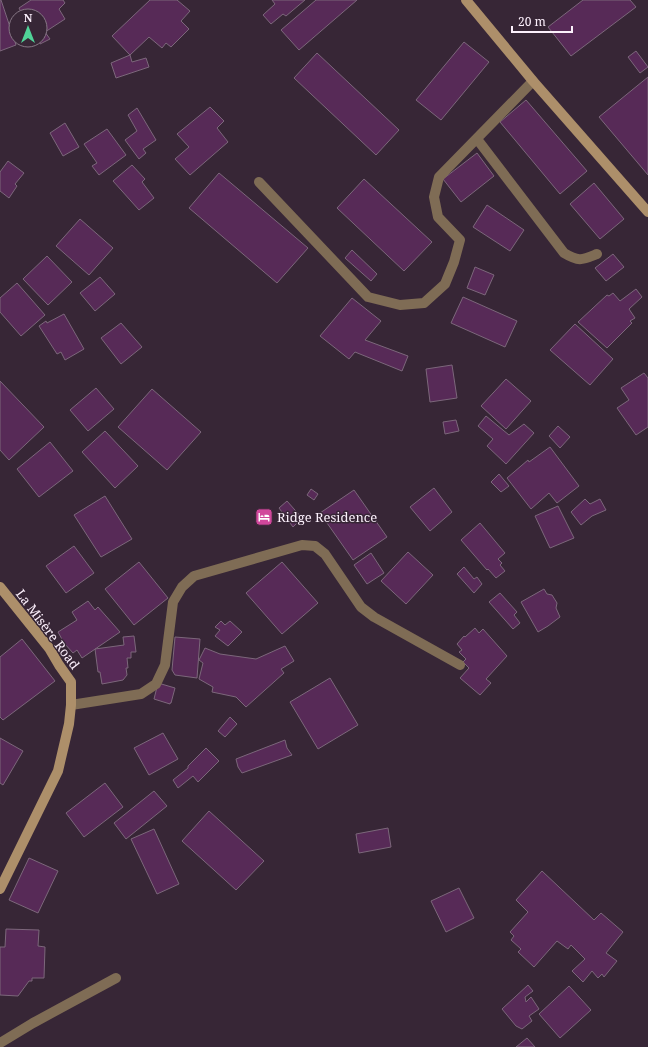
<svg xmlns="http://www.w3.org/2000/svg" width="648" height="1047" font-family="'Noto Serif',serif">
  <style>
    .building { fill: #572a57; stroke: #7c677b }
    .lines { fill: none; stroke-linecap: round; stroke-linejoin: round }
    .street { stroke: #7f6c55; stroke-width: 10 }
    .secondary { stroke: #ad8f6a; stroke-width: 10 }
    .labels { text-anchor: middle; stroke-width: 3; stroke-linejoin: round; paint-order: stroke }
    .poi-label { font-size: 13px; fill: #fcf0fc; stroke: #372636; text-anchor: start }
    .street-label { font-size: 13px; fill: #fcf0fc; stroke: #372636 }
  </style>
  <rect width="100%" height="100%" fill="#372636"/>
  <path class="building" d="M0,0H1L16,45L0,51Z
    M31,0H63L65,3L59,9L65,19L45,32L50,39L40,44L38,40H40V16H23L19,8Z
    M150,0H177L190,11L181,21L189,29L171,47L166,43L162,48L149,37L130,55L112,36Z
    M272,0H305L286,16L283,14L271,24L263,15L275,4Z
    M316,0H357L299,50L281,30Z
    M583,0H630L636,7L571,56L548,27Z
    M464,42L489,62L441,120L416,100Z
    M636,51L648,67L640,73L628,57Z
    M317,53L399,130L376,155L294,78Z
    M130,55L132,62L146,58L149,67L116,78L111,63Z
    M648,77V175L599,117Z
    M526,100L587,171L560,194L500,122Z
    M210,107L224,121L217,128L228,142L190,175L175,159L189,147L177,134Z
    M137,108L156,140L143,149L146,153L139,159L125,140L137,131L128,115Z
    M65,123L79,147L63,156L50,133Z
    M107,129L126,155L99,175L92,166L97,163L84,144Z
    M477,153L494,176L461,202L443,179Z
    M8,161L24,173L15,184L17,186L9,198L0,191V172Z
    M132,165L145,179L142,182L154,198L139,210L113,181Z
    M219,173L308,248L277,283L189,208Z
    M364,179L432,242L404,271L337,208Z
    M594,183L624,219L600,239L570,204Z
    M487,205L524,230L510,251L473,227Z
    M80,219L113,248L89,275L56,246Z
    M352,250L377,274L371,281L345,258Z
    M613,254L624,267L606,281L595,268Z
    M47,256L72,282L48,305L23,279Z
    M475,267L494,275L485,295L467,288Z
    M100,277L115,294L95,311L80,293Z
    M17,283L45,315L21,336L0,312V298Z
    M636,289L642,297L629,309L635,318L630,321L632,323L607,348L578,322L607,295L609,296L613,293L620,301Z
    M463,297L517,321L505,347L451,323Z
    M352,298L381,321L365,340L408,356L402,371L355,352L349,359L320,336Z
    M64,314L84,349L65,360L61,352L57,354L39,326L46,321L47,323Z
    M121,323L142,347L121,364L101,338Z
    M575,324L613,359L590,385L550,350Z
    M452,365L457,398L430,402L426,369Z
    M644,373L648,378V427L636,435L617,408L629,400L621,388Z
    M506,379L531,401L506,429L481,406Z
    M0,381L44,427L9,460L0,450Z
    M96,388L114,409L88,431L70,410Z
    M152,389L201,432L167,470L118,427Z
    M486,416L509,435L524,424L534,433L506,464L487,446L493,439L478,426Z
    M456,420L459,431L445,434L443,422Z
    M558,426L570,437L560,448L549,436Z
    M105,431L138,466L115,488L82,452Z
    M50,442L73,471L39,497L17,469Z
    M550,447L579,486L557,503L549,493L531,509L507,478L528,460L529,462Z
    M499,474L509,486L501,492L491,482Z
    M434,488L452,512L430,531L410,507Z
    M311,489L318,494L314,500L307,495Z
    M354,490L387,537L353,560L320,513Z
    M105,496L132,539L101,557L74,515Z
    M585,499L590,504L600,499L606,510L592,516L581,525L571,512Z
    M287,501L302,518L293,527L279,508Z
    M558,506L574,538L550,548L535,516Z
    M480,523L505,553L498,559L502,563L500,565L505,571L496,578L488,569L487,570L461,540Z
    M74,546L94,573L66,593L46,566Z
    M408,552L433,575L406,604L381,581Z
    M371,553L384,573L367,584L354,565Z
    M139,562L168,598L134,625L105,589Z
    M282,562L318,603L282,634L246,593Z
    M464,567L474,579L477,577L482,584L474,593L457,574Z
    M544,589L547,594L552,595L557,603L556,608L560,617L548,626L538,632L521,602Z
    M500,593L517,612L514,615L520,623L513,629L489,602Z
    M88,601L95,610L98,607L120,632L82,658L77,650L73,653L64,643L58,632L77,620L72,612Z
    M221,621L225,625L230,621L242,632L228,646L215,636L220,630L215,627Z
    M475,628L479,633L483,629L507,656L486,679L491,683L480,695L460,678L469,668L463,662L466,659L459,652L462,650L457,644L464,636L465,637Z
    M134,636L136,652H131V658H127L128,668H126L127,675L123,680L102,684L100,672H98L95,649L124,645L123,637Z
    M175,637L200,639L197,678L175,675L172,670Z
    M22,639L55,681L3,720L0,717V657Z
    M285,646L294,661L281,669L284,673L246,707L236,697L212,692L213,687L199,679L203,663L199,660L205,648L220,654L256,659Z
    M330,678L358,725L318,749L290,702Z
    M158,683L175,688L171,703H170V704L154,699Z
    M230,717L237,724L225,737L218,731Z
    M163,733L178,759L149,775L134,748Z
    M0,738L23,751L3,785L0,783Z
    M285,740L287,748L292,755L242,773L238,767L236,759Z
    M206,748L219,761L198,782L193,776L178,788L173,780L188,768V766Z
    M105,783L123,807L84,837L66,813Z
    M154,791L167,806L126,839L114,823Z
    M209,811L264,861L236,890L182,841Z
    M388,828L391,847L359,853L356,834Z
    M154,829L179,884L157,894L131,839Z
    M29,858L58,871L38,913L9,900Z
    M542,871L594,920L601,913L623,932L606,953L617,961L604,977L602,974L598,978L592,971L583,982L572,971L585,959L571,945L568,949L557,941L534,967L518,952L521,949L511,940L514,936L510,932L528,912L516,900Z
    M459,888L474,918L446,932L431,901Z
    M6,929L39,930L38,946L45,947L44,978H32V981H29L18,996L0,995V947H5Z
    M528,985L533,991L525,997L526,1002L531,997L539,1009L529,1016L532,1021L522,1029L516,1026L502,1009Z
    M569,986L591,1010L560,1038L539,1014Z
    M527,1038L535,1047H516Z"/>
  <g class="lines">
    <path class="street" d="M477,139L564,253C579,262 582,260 597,254
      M259,182L368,297L400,305L424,303L445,284L454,262L460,240L438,217L434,197L439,177L533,81
      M71,705L141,694L156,684L165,665L173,602L182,587L194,576L302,545L315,546L325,554L361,607L374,617L460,665
      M0,1043L33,1023L116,978"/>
    <path class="secondary" d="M466,0L533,81L648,212
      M0,587L49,648L59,665L71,682V705L69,724L58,771L0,889"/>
  </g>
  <defs>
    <symbol id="hotel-square" viewBox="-11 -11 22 22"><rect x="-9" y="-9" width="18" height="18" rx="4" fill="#d1479c" stroke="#372636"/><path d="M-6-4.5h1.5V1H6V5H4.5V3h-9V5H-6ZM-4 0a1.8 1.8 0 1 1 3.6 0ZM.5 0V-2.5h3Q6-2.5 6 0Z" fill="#fff"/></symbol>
  </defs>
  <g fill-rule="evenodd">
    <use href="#hotel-square" x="254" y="507" width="20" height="20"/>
  </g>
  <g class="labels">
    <g class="poi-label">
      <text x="277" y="522">Ridge Residence</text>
    </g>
    <g class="street-label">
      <text transform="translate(48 629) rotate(53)" y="5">La Misère Road</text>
    </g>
  </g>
  <g transform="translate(28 28)"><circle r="19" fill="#372636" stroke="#867785"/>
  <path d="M0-3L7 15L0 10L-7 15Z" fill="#50d398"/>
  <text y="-6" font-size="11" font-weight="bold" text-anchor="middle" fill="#fcf0fc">N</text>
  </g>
  <path d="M512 26v6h60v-6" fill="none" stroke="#fcf0fc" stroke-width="2"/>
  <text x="518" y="26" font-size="12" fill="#fcf0fc" stroke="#372636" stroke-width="3" paint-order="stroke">20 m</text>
</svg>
